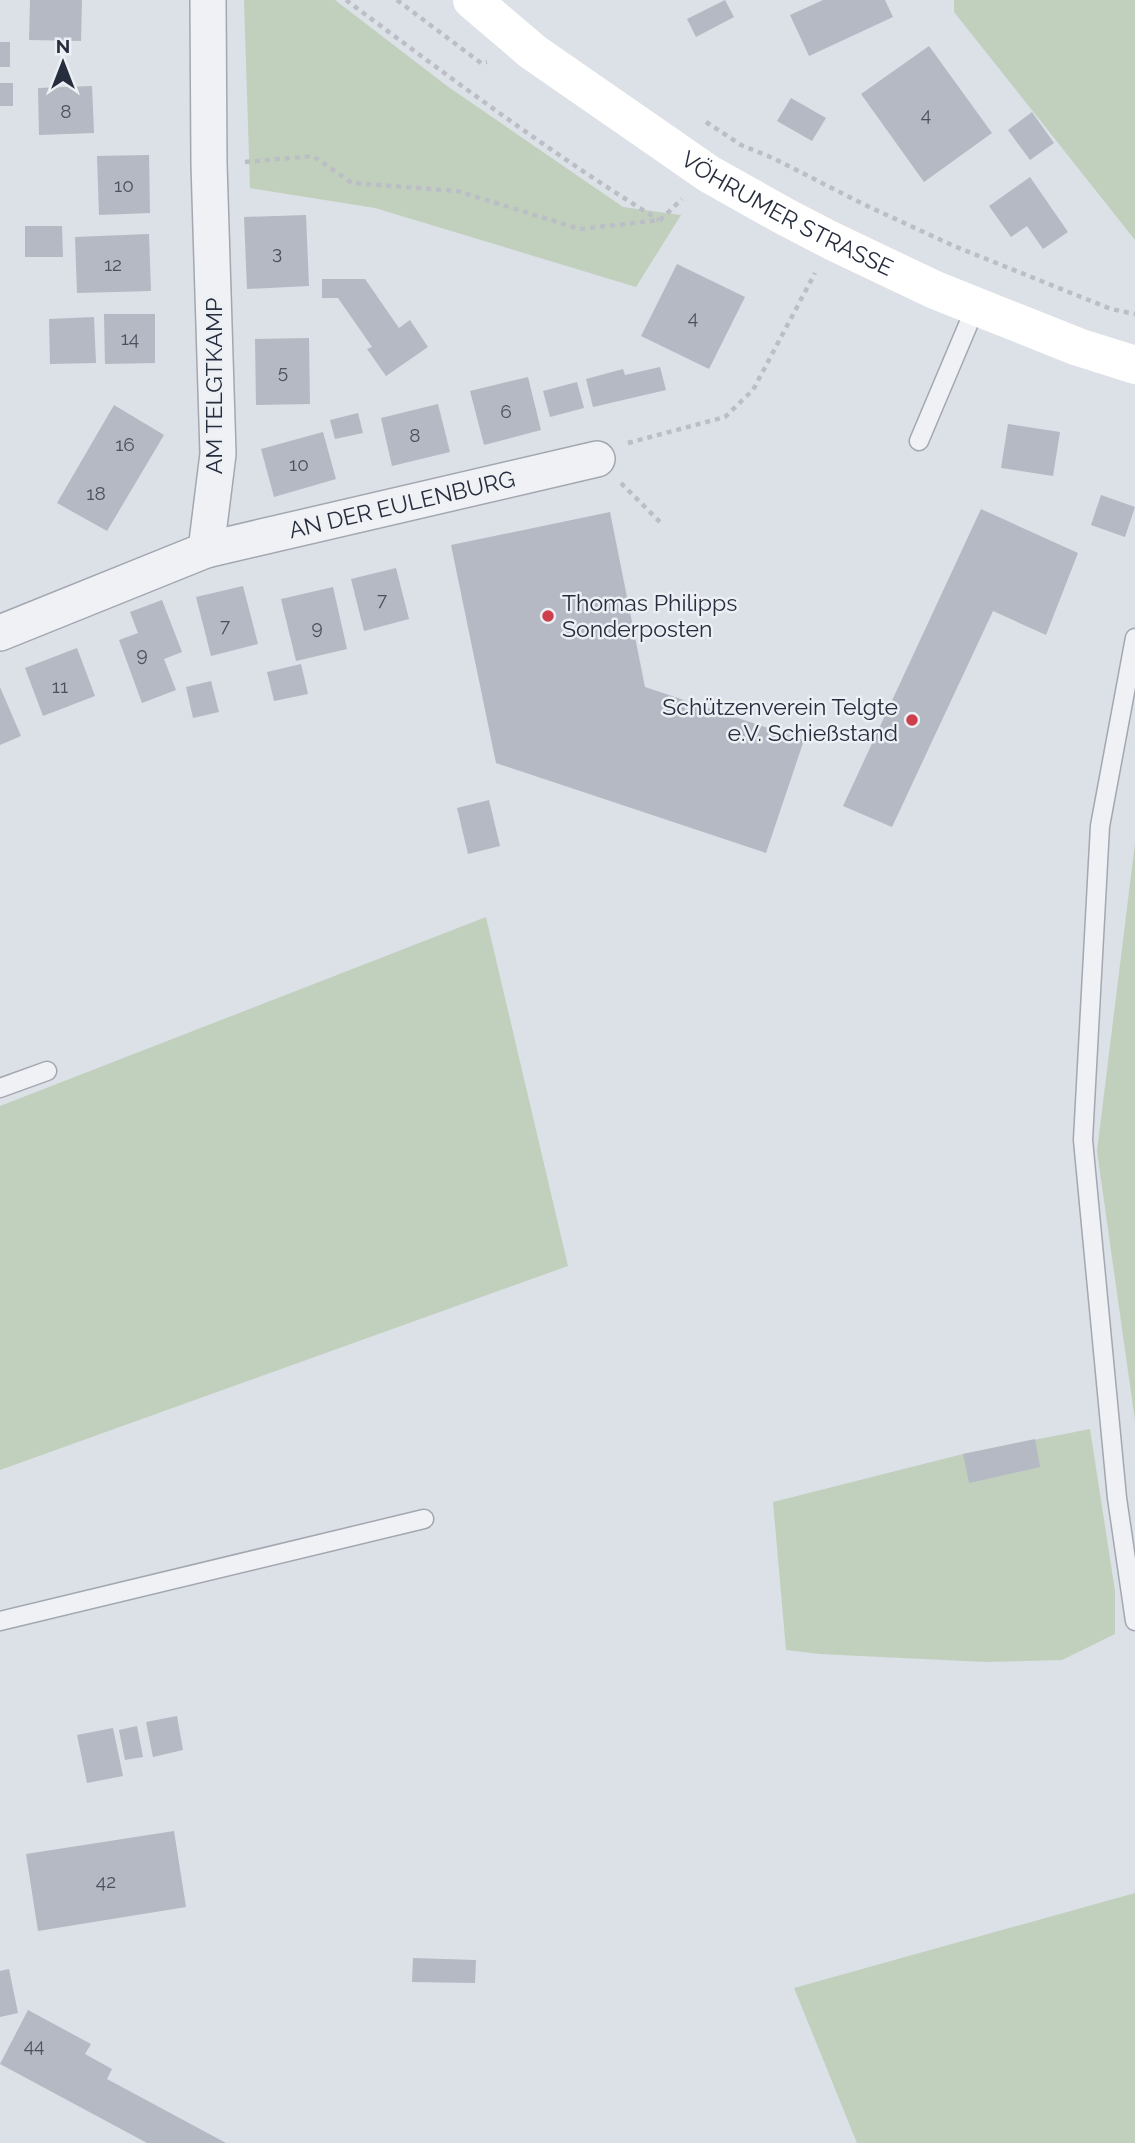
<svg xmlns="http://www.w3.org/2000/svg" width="1135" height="2143" font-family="Raleway,sans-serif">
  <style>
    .green { fill: #c1d0bd }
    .building { fill: #b4b9c3 }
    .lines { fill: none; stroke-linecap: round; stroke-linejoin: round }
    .lane-casing { stroke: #a2a7b1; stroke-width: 21 }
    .street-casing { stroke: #a2a7b1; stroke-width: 38 }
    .path { stroke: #bbbec5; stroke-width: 4.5; stroke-dasharray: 5 5; stroke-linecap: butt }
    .lane { stroke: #eff1f5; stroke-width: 18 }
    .street { stroke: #eff1f5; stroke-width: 35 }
    .secondary { stroke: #fff; stroke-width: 38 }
    .poi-dot { fill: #ce3f4d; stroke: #eceff4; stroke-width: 2.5 }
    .labels { text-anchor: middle; stroke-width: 5; stroke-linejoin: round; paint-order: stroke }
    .number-label { font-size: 19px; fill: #4a505e }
    .street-label { font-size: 23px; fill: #262d3d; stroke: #eceff4 }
    .poi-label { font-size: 23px; fill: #262d3d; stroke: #eceff4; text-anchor: start }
  </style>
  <rect width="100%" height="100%" fill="#dce0e7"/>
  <path class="green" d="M244,0H335L447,86L623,207L681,215L636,287L375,208L250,188Z
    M954,0H1135V240L954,12Z
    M1135,843V1421L1097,1151Z
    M486,917L568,1266L0,1470V1106Z
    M1090,1429L1115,1591V1634L1062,1660L985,1662L820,1654L786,1650L773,1502L963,1454Z
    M1135,1893V2143H857L794,1988Z"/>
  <path class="building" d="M30,0H82L81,41L29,40Z
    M725,0L734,17L696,37L687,19Z
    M823,0H885L893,17L809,56L790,15Z
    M0,42H10V67H0Z
    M929,46L992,133L924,182L861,94Z
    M0,83H13V106H0Z
    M92,86L94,133L39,135L38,88Z
    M791,98L826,118L812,141L777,121Z
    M1032,112L1054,143L1030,160L1008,130Z
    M149,155L150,213L99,215L97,156Z
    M1030,177L1068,232L1043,249L1027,226L1011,237L989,206Z
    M306,215L309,286L247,289L244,217Z
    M25,226H62L63,257H25Z
    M149,234L151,291L77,293L75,237Z
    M677,264L745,297L709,369L641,336Z
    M322,279H365L399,328L410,320L428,347L386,376L367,349L372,347L338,298H322Z
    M104,314H155V363L105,364Z
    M94,317L96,363L50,364L49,319Z
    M309,338L310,404L256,405L255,339Z
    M660,367L666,390L593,407L586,379L623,369L625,375Z
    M528,377L541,430L484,445L470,391Z
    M577,382L584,408L550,417L543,391Z
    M438,404L450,452L392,466L381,418Z
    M114,405L164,435L107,531L57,503Z
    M358,413L363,433L335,439L330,420Z
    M1008,424L1060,432L1053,476L1001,468Z
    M323,432L336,479L274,497L261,449Z
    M1101,495L1135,507L1125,537L1091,525Z
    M981,509L1078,553L1046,635L993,611L892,827L843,806Z
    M610,512L645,687L804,740L766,853L496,763L451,545Z
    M396,568L409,619L364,631L351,579Z
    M243,586L258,644L211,656L196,597Z
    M333,587L347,649L296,661L281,599Z
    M162,600L182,652L164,659L176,690L142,703L119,640L138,633L130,612Z
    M77,648L95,696L43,716L25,668Z
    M301,664L308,694L274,701L267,672Z
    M211,681L219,712L193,718L186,687Z
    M0,687L21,736L0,745Z
    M489,800L500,846L468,854L457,808Z
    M1035,1439L1040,1467L969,1483L963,1454Z
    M177,1716L183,1750L153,1757L146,1722Z
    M137,1726L143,1757L125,1760L119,1730Z
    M113,1728L123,1776L87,1783L77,1735Z
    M174,1831L186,1907L38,1931L26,1854Z
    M413,1958L476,1960L475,1983L412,1982Z
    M9,1969L18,2013L0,2017V1971Z
    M28,2010L91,2044L85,2054L112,2069L107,2079L226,2143H147L0,2064Z"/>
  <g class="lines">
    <defs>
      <path id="lane" d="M919,441L976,306
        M1135,638L1100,826L1083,1140L1117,1498L1135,1621
        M0,1088L47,1071
        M0,1621L424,1519"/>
      <g id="street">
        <path id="s1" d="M206,550L597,459"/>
        <path d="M0,633L206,550L218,454L209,164L208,0"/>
      </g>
    </defs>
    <use href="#lane" class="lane-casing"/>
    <use href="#street" class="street-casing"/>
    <path class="path" d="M346,0C448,76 550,153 659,220
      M397,0L481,63L487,62
      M706,122L741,145L773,158L863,204L954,246L1111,309L1135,314
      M245,162L313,156L352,183L457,191L580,229L660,220L682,199
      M628,443L725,417L753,390L815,273
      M621,483L661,523"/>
    <use href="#lane" class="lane"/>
    <use href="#street" class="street"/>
    <path class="secondary" id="s2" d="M472,0L533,52L709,174L782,215L832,241L935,290L1078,347L1135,365"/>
  </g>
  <g class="poi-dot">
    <circle cx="548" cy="616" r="7"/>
    <circle cx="912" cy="720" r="7"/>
  </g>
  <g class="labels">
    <g class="number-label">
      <text x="66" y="118">8</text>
      <text x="926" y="121">4</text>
      <text x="124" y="192">10</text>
      <text x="277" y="259">3</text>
      <text x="113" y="271">12</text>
      <text x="693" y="324">4</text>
      <text x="130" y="345">14</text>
      <text x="283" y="378">5</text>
      <text x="506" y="418">6</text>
      <text x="415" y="442">8</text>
      <text x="125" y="451">16</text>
      <text x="299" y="471">10</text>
      <text x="96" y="500">18</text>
      <text x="382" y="606">7</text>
      <text x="225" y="632">7</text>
      <text x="317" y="634">9</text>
      <text x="142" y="661">9</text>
      <text x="60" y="693">11</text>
      <text x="106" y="1888">42</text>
      <text x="34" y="2052">44</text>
    </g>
    <g class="street-label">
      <text dy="8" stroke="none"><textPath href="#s2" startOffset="382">VÖHRUMER STRASSE</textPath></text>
      <text transform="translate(214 386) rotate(-90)" y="8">AM TELGTKAMP</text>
      <text dy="8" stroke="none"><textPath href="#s1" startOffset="201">AN DER EULENBURG</textPath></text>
    </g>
    <g class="poi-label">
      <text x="562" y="611">Thomas Philipps<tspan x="562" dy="26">Sonderposten</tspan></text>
      <text x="898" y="715" text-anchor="end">Schützenverein Telgte<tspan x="898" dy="26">e.V. Schießstand</tspan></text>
    </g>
  </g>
  <g transform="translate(63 63)" stroke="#eceff4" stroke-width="5" paint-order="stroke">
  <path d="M0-5L12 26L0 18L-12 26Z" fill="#262d3d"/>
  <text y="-10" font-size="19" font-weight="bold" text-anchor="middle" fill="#262d3d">N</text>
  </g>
</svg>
